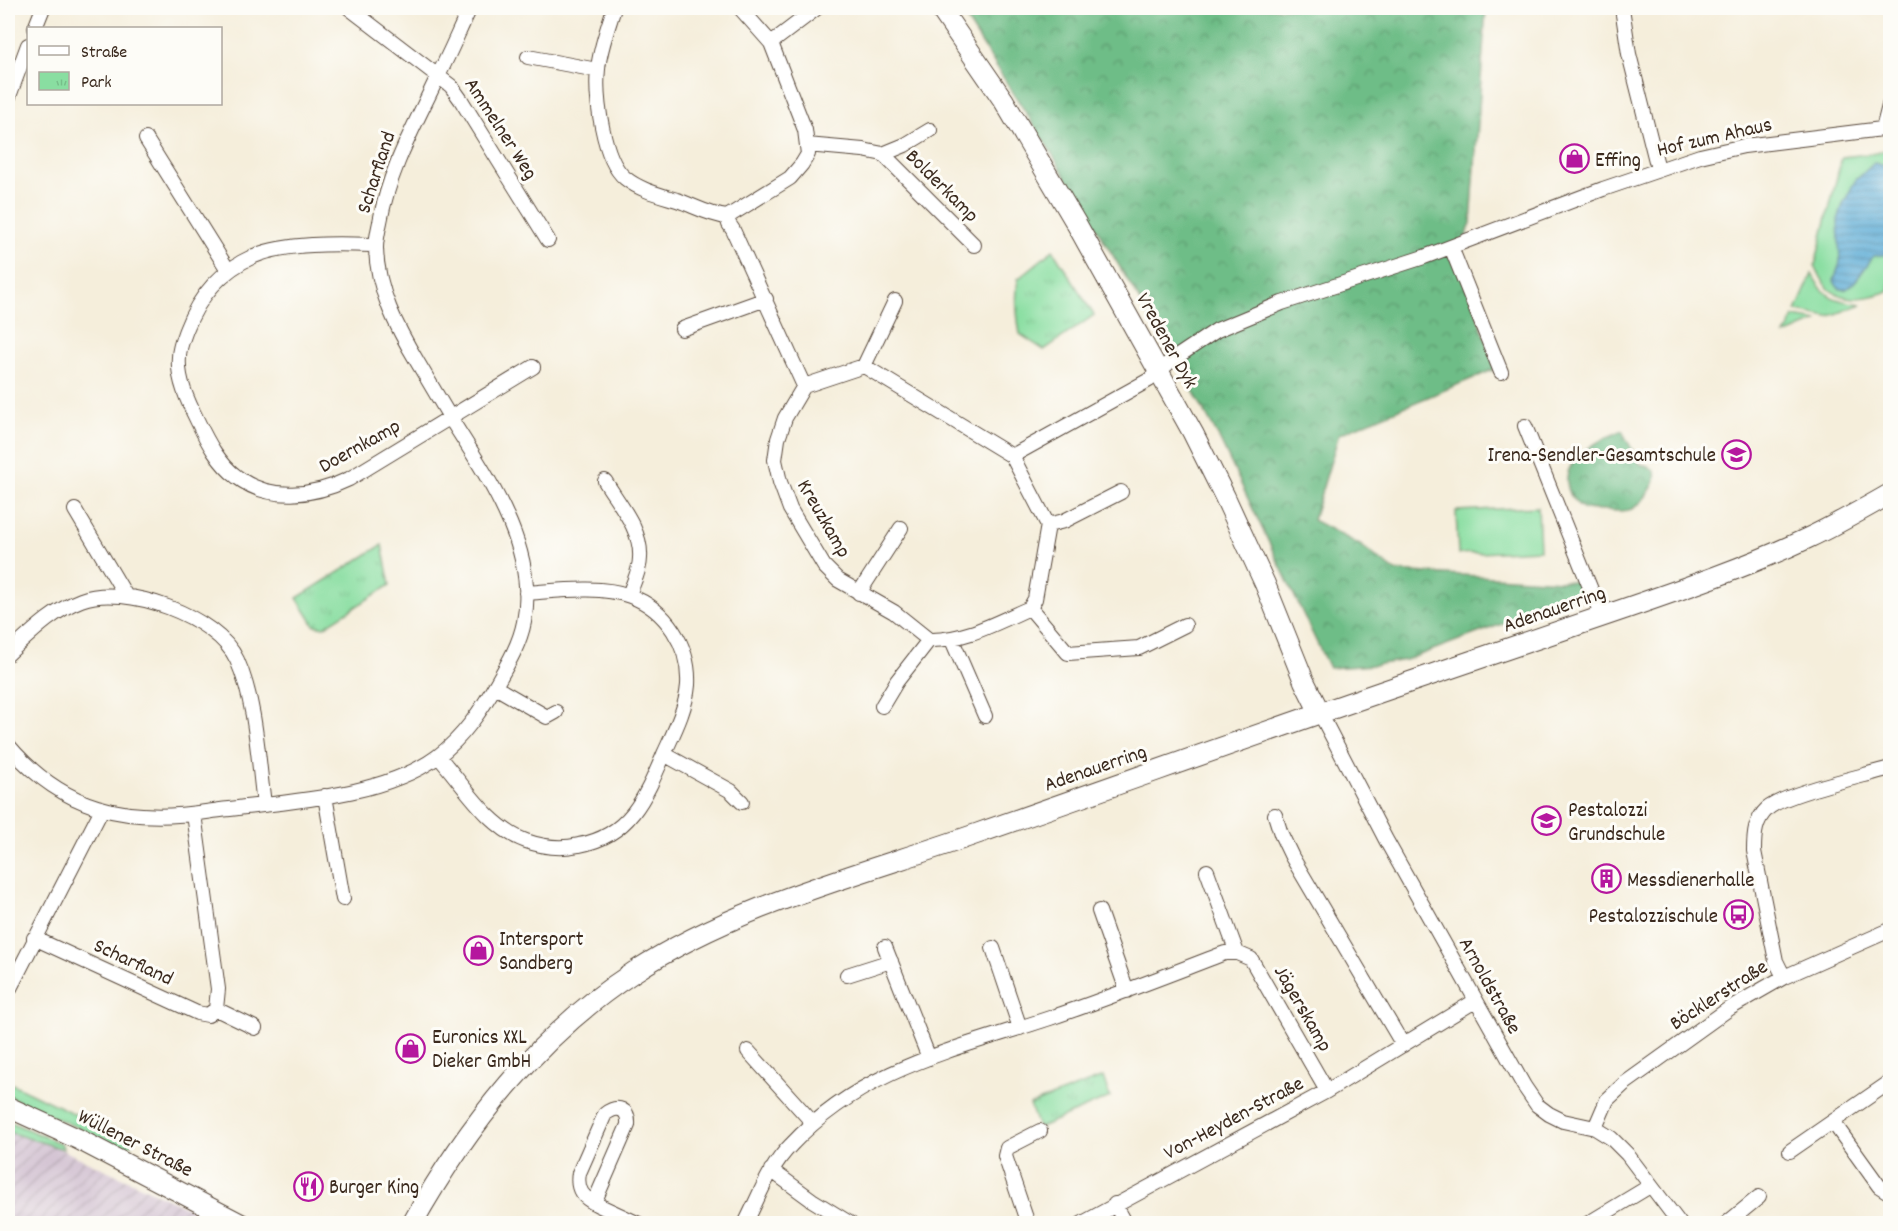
<svg xmlns="http://www.w3.org/2000/svg" width="1898" height="1231" font-family="Dekko,sans-serif">
  <style>
    .industrial { fill: url(#industrial-furrows) }
    .grass { fill: #89dea1; stroke: #628460; stroke-width: 1.5 }
    .forest { fill: url(#forest-crowns); stroke: #547452; stroke-width: 1.5 }
    .park { fill: url(#park-tufts); stroke: #628460; stroke-width: 1.5 }
    .water { fill: url(#water-rules); stroke: #4c6b7a; stroke-width: 1.5 }
    .lines { fill: none; stroke-linecap: round; stroke-linejoin: round }
    .street-casing { stroke: #57473a; stroke-width: 16 }
    .secondary-casing { stroke: #57473a; stroke-width: 22 }
    .street { stroke: #fff; stroke-width: 14 }
    .secondary { stroke: #fff; stroke-width: 20 }
    .labels { text-anchor: middle; stroke-width: 6; stroke-linejoin: round; paint-order: stroke }
    .street-label { font-size: 21px; fill: #3b2a1e; stroke: #fdfcf7 }
    .poi-label { font-size: 21px; fill: #3b2a1e; stroke: #fdfcf7; text-anchor: start }
  </style>
  <defs>
    <pattern id="industrial-furrows" width="10" height="10" patternUnits="userSpaceOnUse" patternTransform="scale(1.5)"><rect width="10" height="10" fill="#cfbdcf"/><path d="M-1 1l2-2M0 10L10 0M9 11l2-2" fill="none" stroke="#a99aa7"/></pattern>
    <pattern id="forest-crowns" width="20" height="18" patternUnits="userSpaceOnUse" patternTransform="scale(1.5)"><rect width="20" height="18" fill="#6ebd87"/><path d="M2 6a3 3 0 1 1 6 0M12 15a3 3 0 1 1 6 0" fill="none" stroke="#5c9a6e"/></pattern>
    <pattern id="park-tufts" width="24" height="20" patternUnits="userSpaceOnUse" patternTransform="scale(1.5)"><rect width="24" height="20" fill="#89dea1"/><path d="M3 7l-1-3M5 7V3M7 7l1-3M15 17l-1-3M17 17v-4M19 17l1-3" fill="none" stroke="#77bf8a"/></pattern>
    <pattern id="water-rules" width="6" height="5" patternUnits="userSpaceOnUse" patternTransform="scale(1.5)"><rect width="6" height="5" fill="#5cacd6"/><path d="M0 2.5h6" fill="none" stroke="#4d8cad"/></pattern>
  </defs>
  <rect width="100%" height="100%" fill="#fdfcf7"/>
  <filter id="ink" filterUnits="userSpaceOnUse"><feTurbulence type="fractalNoise" baseFrequency=".0167" numOctaves="2"/><feDisplacementMap in="SourceGraphic" scale="12" xChannelSelector="R" yChannelSelector="G"/><feConvolveMatrix kernelMatrix="1 2 1 2 8 2 1 2 1" color-interpolation-filters="sRGB"/></filter>
  <filter id="wash" filterUnits="userSpaceOnUse"><feTurbulence type="fractalNoise" baseFrequency=".008" numOctaves="4" result="noise"/><feDisplacementMap in="SourceGraphic" scale="24" xChannelSelector="R" yChannelSelector="G"/><feGaussianBlur stdDeviation="1.35" result="paint"/><feColorMatrix in="noise" values="0 0 0 0 0 0 0 0 0 0 0 0 0 0 0 0 0 1.4 0 .05"/><feComposite in="paint" operator="in"/></filter>
  <g filter="url(#wash)">
    <rect width="100%" height="100%" fill="#f5eedb"/>
    <path class="industrial" d="M8,1125L221,1223L8,1224Z"/>
    <path class="grass" d="M1890,148V290C1873,298 1847,303 1830,290C1823,284 1819,274 1815,265L1842,157L1877,153Z
      M1812,274C1824,298 1836,301 1862,304L1828,317L1796,311Z
      M1794,317L1817,321L1785,335Z
      M1538,507L1540,550L1458,554L1456,511Z
      M8,1082L131,1141L132,1144L124,1149L8,1096Z
      M8,1121L62,1144L63,1149L8,1132Z"/>
    <path class="forest" d="M959,8H1486L1471,223L1459,257L1495,369L1339,434L1313,520L1360,545L1395,571L1577,582L1582,594L1406,660L1374,665L1329,668L1218,436L1181,369L1046,144Z
      M1622,431L1640,464L1648,466L1655,471C1657,483 1652,487 1646,496C1634,513 1625,512 1606,510C1599,509 1589,511 1583,508C1568,499 1562,479 1572,464C1581,449 1606,437 1622,431Z"/>
    <path class="park" d="M1053,250L1094,315L1044,350L1020,334C1017,317 1015,297 1018,279Z
      M382,545L390,585L324,627L314,625L297,598Z
      M1103,1077L1110,1097L1038,1128L1030,1105Z"/>
    <path class="water" d="M1874,163L1885,166L1890,174V254L1874,256C1866,263 1846,308 1834,281L1840,262L1838,220L1843,204L1855,181Z"/>
  </g>
  <g filter="url(#ink)">
    <g class="lines">
      <defs>
        <path id="street" d="M349,8L451,86L461,100L548,240
          M614,8C608,28 600,48 598,69C595,97 603,160 625,178C641,191 661,195 680,201C696,207 710,215 727,217L729,224L733,230L804,386L785,418L778,439L775,460L780,482L790,509L824,566L838,580L894,612L929,640L897,681L882,706
          M1622,8L1629,54L1658,169
          M35,28L43,8
          M771,43L817,8
          M528,57L597,70
          M8,99L28,45
          M1883,129L1890,102
          M146,139L228,270
          M807,145L863,150L883,154L905,145L930,130
          M883,154L974,245
          M727,217L790,178L802,164L808,154L805,130L771,43L740,8
          M376,245C340,244 288,242 254,256C220,271 199,296 186,330C183,338 179,348 179,357C177,379 188,402 198,422C207,441 219,464 237,477C270,502 314,496 349,479L533,367
          M1451,247L1501,372
          M682,329L766,299
          M864,366L895,301
          M804,386L864,366L1012,456
          M1525,426L1602,617
          M605,481C619,504 642,530 640,558C640,571 633,583 629,595
          M75,510L126,596
          M1048,525L1064,521L1121,492
          M859,593L901,528
          M1030,608L1068,653L1139,648L1185,625
          M929,640C965,641 997,622 1030,608L1035,599L1048,525L1012,456L1149,380L1172,360L1217,330L1282,303L1424,257L1603,189L1700,156L1744,146L1890,128
          M952,640L985,716
          M8,654C30,634 52,611 81,600C125,583 217,616 237,660C256,702 258,759 264,804
          M495,687L547,717L556,712
          M1320,713L1386,840L1524,1086L1537,1105L1549,1114L1563,1121L1595,1128L1611,1138L1627,1154L1680,1224
          M8,745C62,809 125,824 206,812C276,802 380,799 437,757C464,737 482,709 498,681C509,662 520,643 524,622C538,551 490,481 454,424C442,404 430,383 418,363C397,328 377,290 376,248C376,240 378,231 380,222C389,170 415,125 437,78C449,55 459,31 470,8
          M664,754L731,791L742,802
          M438,756C464,785 488,827 526,841C543,847 562,849 579,845C630,836 646,796 664,754C674,732 686,709 688,685C690,646 666,609 630,596C601,585 557,591 526,593
          M325,796L343,899
          M1275,815L1281,834L1292,857L1403,1045
          M1207,871L1237,953
          M1099,911L1127,991
          M34,938L197,1013L208,1015L216,1009L218,989L194,814
          M885,947L929,1058
          M993,948L1020,1028
          M847,975L891,961
          M1784,977L1776,961L1754,851C1754,835 1755,820 1767,809C1785,793 1864,776 1890,768
          M8,992L102,809
          M216,1009L255,1028
          M748,1051L813,1123
          M1833,1122L1879,1186L1890,1193
          M1595,1128L1607,1100L1624,1084L1730,1008L1784,977L1890,930
          M1790,1151L1890,1082
          M771,1170L812,1200L851,1224
          M594,1203L628,1125C629,1109 618,1104 605,1114L579,1173C576,1190 583,1198 598,1205L639,1224
          M1115,1204L1126,1224
          M745,1224C759,1197 769,1167 791,1145C863,1068 954,1050 1050,1018C1109,998 1167,975 1225,953H1237L1251,959L1327,1091
          M1028,1224L1005,1156L1007,1148L1040,1131
          M1081,1224L1327,1091L1475,1001
          M1587,1224L1650,1186
          M1726,1224L1759,1197"/>
        <path id="secondary" d="M940,8L1004,101L1076,223L1193,433L1225,497L1265,584L1304,681L1320,713
          M8,1107L78,1139L241,1224
          M412,1224C466,1127 540,1033 634,972C738,904 863,874 979,833C1123,783 1266,731 1410,682C1482,657 1555,633 1627,608C1688,587 1749,566 1808,538C1836,525 1863,509 1890,494"/>
      </defs>
      <use href="#street" class="street-casing"/>
      <use href="#secondary" class="secondary-casing"/>
      <use href="#street" class="street"/>
      <use href="#secondary" class="secondary"/>
    </g>
  </g>
  <defs>
    <symbol id="shop-ring" viewBox="-11 -11 22 22"><circle r="9.5" fill="#fdfcf7" stroke="#b5179e" stroke-width="1.5"/><path d="M-5-2.5h2.3a2.7 3.5 0 0 1 5.4 0H5L5.5 6h-11ZM-1.5-2.5h3a1.5 2.3 0 0 0-3 0Z" fill="#b5179e"/></symbol>
    <symbol id="school-ring" viewBox="-11 -11 22 22"><circle r="9.5" fill="#fdfcf7" stroke="#b5179e" stroke-width="1.5"/><path d="M0-5L7-2L0 1L-7-2ZM-4 1L0 2.5L4 1V4Q0 6-4 4Z" fill="#b5179e"/></symbol>
    <symbol id="building-ring" viewBox="-11 -11 22 22"><circle r="9.5" fill="#fdfcf7" stroke="#b5179e" stroke-width="1.5"/><path d="M-4-6H4V6H1V3H-1V6H-4ZM-2.5-4.3h1.7v1.8h-1.7ZM.8-4.3h1.7v1.8H.8ZM-2.5-1h1.7V.8h-1.7ZM.8-1h1.7V.8H.8Z" fill="#b5179e"/></symbol>
    <symbol id="bus-ring" viewBox="-11 -11 22 22"><circle r="9.5" fill="#fdfcf7" stroke="#b5179e" stroke-width="1.5"/><path d="M-5-6H5V4H4V6H2V4H-2V6H-4V4H-5ZM-3.5-4V0h7V-4ZM-3.5 1.2v1.5H-2V1.2ZM2 1.2v1.5H3.5V1.2Z" fill="#b5179e"/></symbol>
    <symbol id="restaurant-ring" viewBox="-11 -11 22 22"><circle r="9.5" fill="#fdfcf7" stroke="#b5179e" stroke-width="1.5"/><path d="M-5-6h1v4h1v-4h1v4h1v-4h1v5L-1.5 .5V6h-2V.5L-5-1ZM5-6V6H3V1.5H1.5Q1.5-4 5-6Z" fill="#b5179e"/></symbol>
  </defs>
  <g fill-rule="evenodd">
    <use href="#shop-ring" x="1558" y="142" width="33" height="33"/>
    <use href="#school-ring" x="1720" y="438" width="33" height="33"/>
    <use href="#school-ring" x="1530" y="804" width="33" height="33"/>
    <use href="#building-ring" x="1590" y="862" width="33" height="33"/>
    <use href="#bus-ring" x="1722" y="898" width="33" height="33"/>
    <use href="#shop-ring" x="462" y="934" width="33" height="33"/>
    <use href="#shop-ring" x="394" y="1032" width="33" height="33"/>
    <use href="#restaurant-ring" x="292" y="1170" width="33" height="33"/>
  </g>
  <g class="labels">
    <g class="street-label">
      <text transform="translate(502 128) rotate(57)" y="7">Ammelner Weg</text>
      <text transform="translate(1714 136) rotate(-13)" y="7">Hof zum Ahaus</text>
      <text transform="translate(375 172) rotate(-72)" y="7">Scharfland</text>
      <text transform="translate(943 185) rotate(45)" y="7">Bolderkamp</text>
      <text transform="translate(1168 340) rotate(61)" y="7">Vredener Dyk</text>
      <text transform="translate(359 445) rotate(-29)" y="7">Doernkamp</text>
      <text transform="translate(825 518) rotate(60)" y="7">Kreuzkamp</text>
      <text transform="translate(1554 608) rotate(-19)" y="7">Adenauerring</text>
      <text transform="translate(1095 767) rotate(-19)" y="7">Adenauerring</text>
      <text transform="translate(134 961) rotate(25)" y="7">Scharfland</text>
      <text transform="translate(1491 985) rotate(61)" y="7">Arnoldstraße</text>
      <text transform="translate(1718 994) rotate(-33)" y="7">Böcklerstraße</text>
      <text transform="translate(1304 1008) rotate(60)" y="7">Jägerskamp</text>
      <text transform="translate(1233 1117) rotate(-28)" y="7">Von-Heyden-Straße</text>
      <text transform="translate(136 1142) rotate(27)" y="7">Wüllener Straße</text>
    </g>
    <g class="poi-label">
      <text x="1595" y="166">Effing</text>
      <text x="1716" y="461" text-anchor="end">Irena-Sendler-Gesamtschule</text>
      <text x="1568" y="816">Pestalozzi<tspan x="1568" dy="24">Grundschule</tspan></text>
      <text x="1627" y="886">Messdienerhalle</text>
      <text x="1718" y="922" text-anchor="end">Pestalozzischule</text>
      <text x="499" y="945">Intersport<tspan x="499" dy="24">Sandberg</tspan></text>
      <text x="432" y="1043">Euronics XXL<tspan x="432" dy="24">Dieker GmbH</tspan></text>
      <text x="329" y="1193">Burger King</text>
    </g>
  </g>
  <rect width="1898" height="1231" fill="none" stroke="#fdfcf7" stroke-width="30"/>
  <rect x="27" y="27" width="195" height="78" fill="#fdfcf7" stroke="#afa8a0" stroke-width="1.5"/>
  <rect x="39" y="46" width="30" height="9" fill="#ffffff" stroke="#afa8a0" stroke-width="1.5"/>
  <text x="81" y="57" font-size="18" fill="#3b2a1e">Straße</text>
  <rect x="39" y="72" width="30" height="18" fill="url(#park-tufts)" stroke="#afa8a0" stroke-width="1.5"/>
  <text x="81" y="87" font-size="18" fill="#3b2a1e">Park</text>
</svg>
